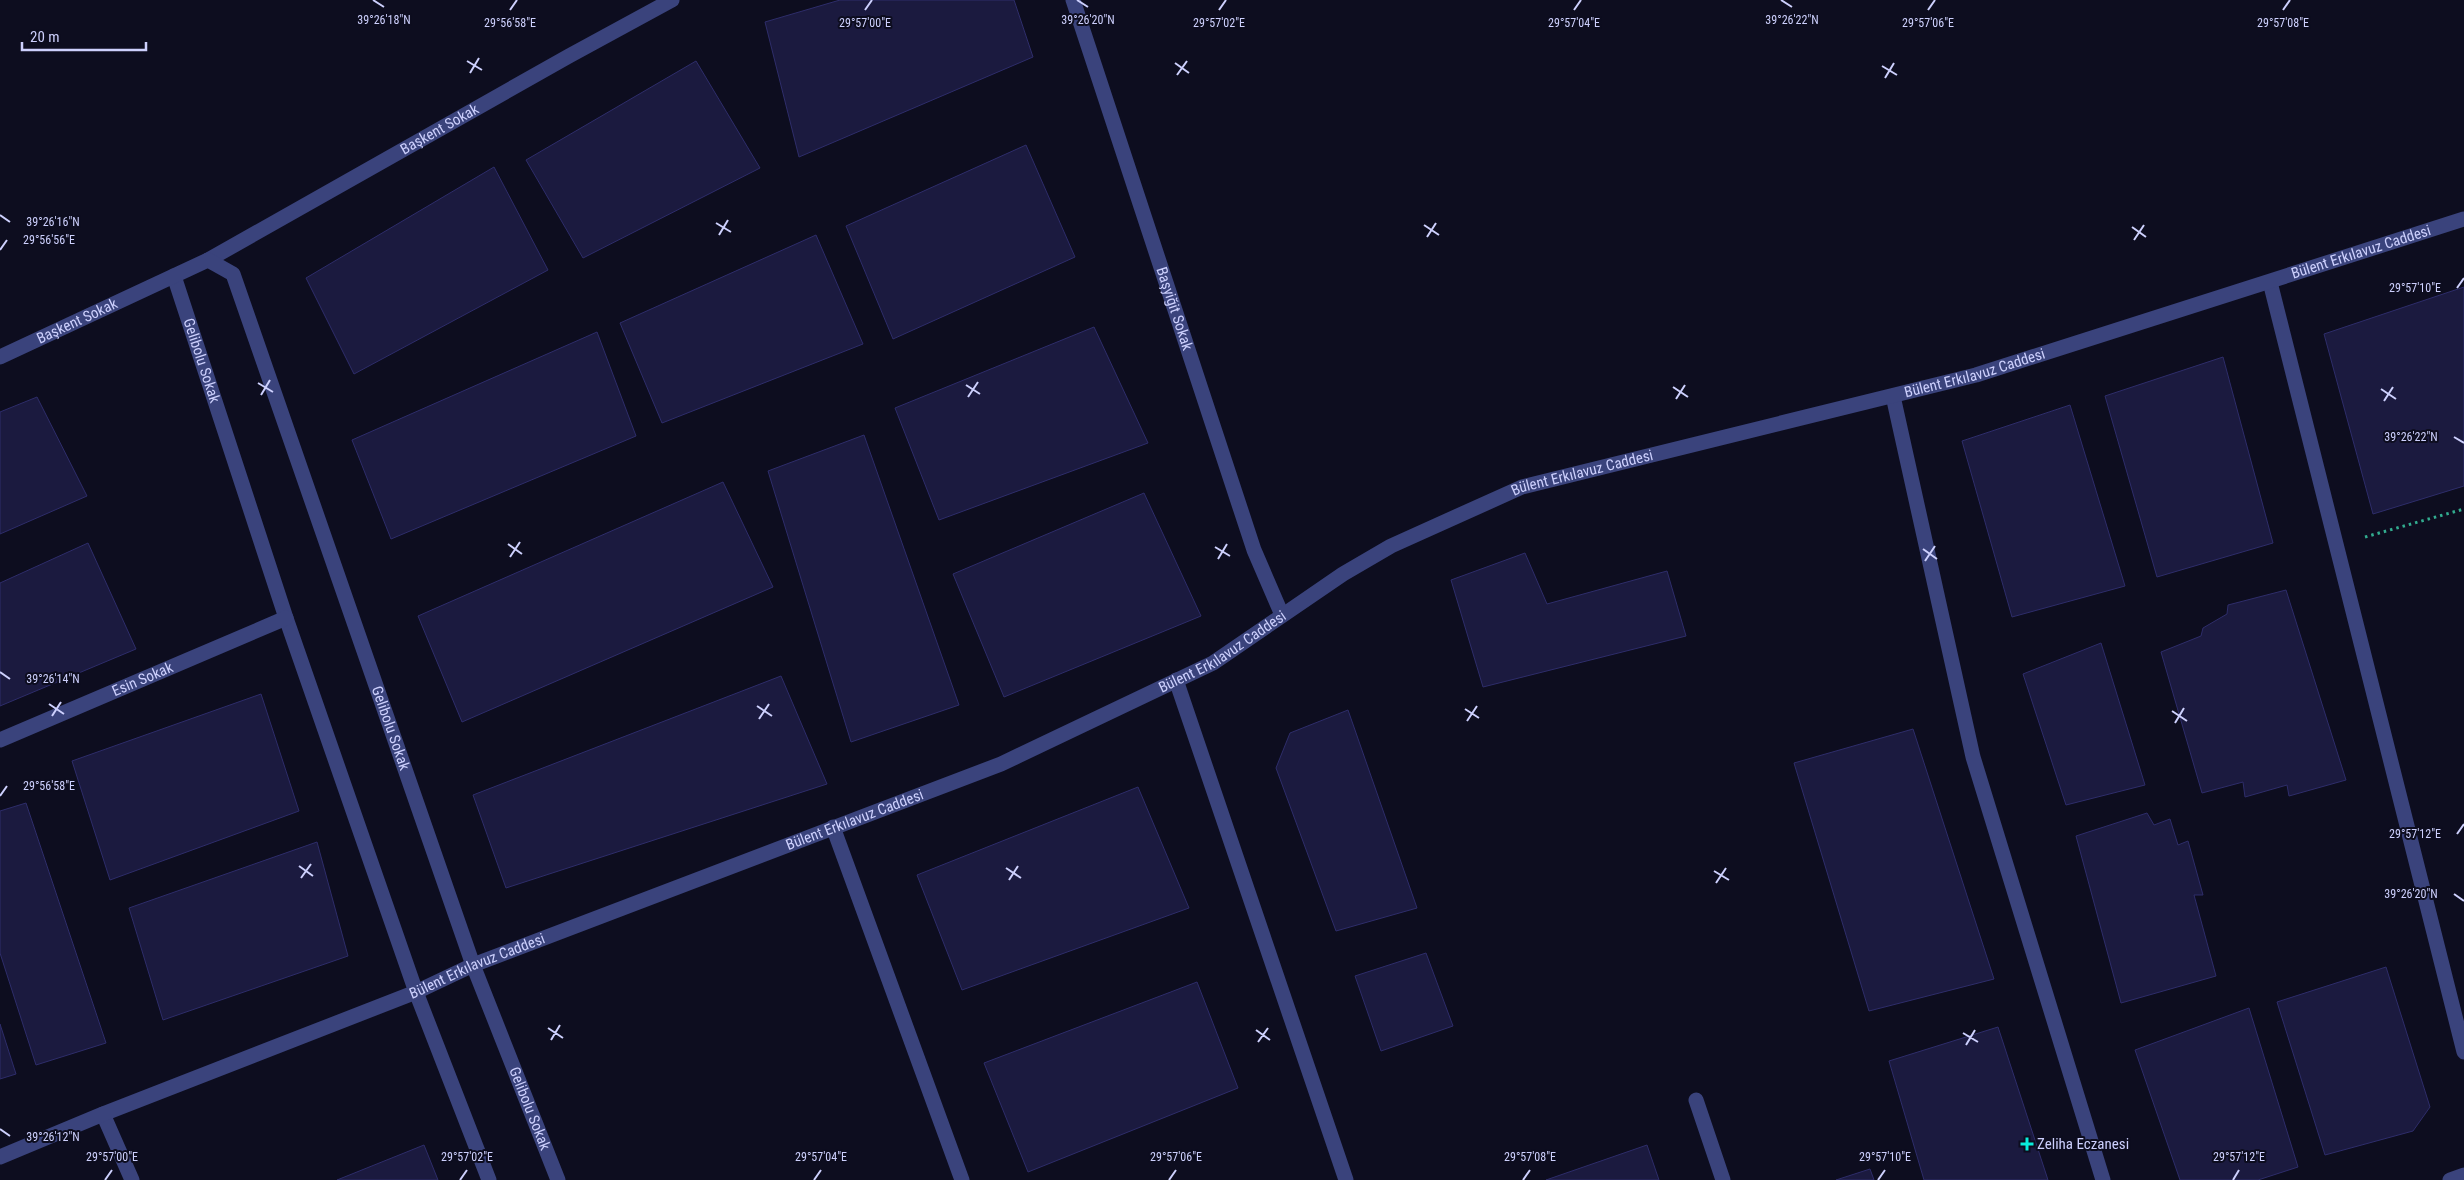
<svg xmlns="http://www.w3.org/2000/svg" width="2464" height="1180" font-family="'Roboto Condensed',sans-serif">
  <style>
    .building { fill: #1b1a3f; stroke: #2e2d6a }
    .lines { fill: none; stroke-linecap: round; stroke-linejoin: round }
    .path { stroke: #32ac8f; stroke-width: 3; stroke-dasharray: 2.5 4; stroke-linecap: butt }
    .minor { stroke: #3a437c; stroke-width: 15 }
    .ticks { fill: none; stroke: #cdd0fd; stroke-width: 2 }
    .poi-dot { fill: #0aecdb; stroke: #0d0d1f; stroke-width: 2 }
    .labels { text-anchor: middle; stroke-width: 4; stroke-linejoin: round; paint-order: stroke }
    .street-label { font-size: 15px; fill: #cdd0fd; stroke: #0d0d1f }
    .poi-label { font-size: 15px; fill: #cdd0fd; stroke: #0d0d1f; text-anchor: start }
    .ticks-label { font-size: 12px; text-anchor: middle; fill: #cdd0fd; stroke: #0d0d1f; stroke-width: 4; stroke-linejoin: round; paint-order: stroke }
  </style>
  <rect width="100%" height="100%" fill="#0d0d1f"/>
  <path class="building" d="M840,0H1014L1033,57L799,157L765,22Z
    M696,61L760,168L583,258L526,160Z
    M1026,145L1075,257L893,339L846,226Z
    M494,167L548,270L354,374L306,278Z
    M816,235L863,344L662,423L620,323Z
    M2464,287V486L2373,514L2324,334Z
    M1094,327L1148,443L939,520L895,408Z
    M597,332L636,436L391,539L352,440Z
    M2223,357L2273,543L2157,577L2105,396Z
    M37,397L87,496L0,534V412Z
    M2070,405L2125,586L2012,617L1962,441Z
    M864,435L959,705L851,742L768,471Z
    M723,482L773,587L462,722L418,616Z
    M1144,493L1201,616L1004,697L953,574Z
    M88,543L136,649L0,706V583Z
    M1525,553L1547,604L1667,571L1686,636L1483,687L1451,580Z
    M2286,590L2346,780L2289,796L2287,785L2245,797L2243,782L2202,793L2161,652L2201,636L2203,628L2227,614L2228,605Z
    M2101,643L2145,785L2066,805L2023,674Z
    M781,676L827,784L506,888L473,795Z
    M261,694L299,811L110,880L72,761Z
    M1348,710L1417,908L1336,931L1276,768L1290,733Z
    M1913,729L1994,979L1869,1011L1794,763Z
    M1138,787L1189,908L962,990L917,875Z
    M26,803L106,1043L36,1065L0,953V811Z
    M2147,813L2154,825L2170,819L2178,845L2188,841L2203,895H2194L2216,976L2121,1003L2076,836Z
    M317,842L348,956L163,1020L129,908Z
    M1426,953L1453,1026L1381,1051L1355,976Z
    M2386,967L2430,1107L2413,1131L2325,1155L2277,1002Z
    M1197,982L1238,1088L1028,1172L984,1063Z
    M2249,1008L2298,1167L2258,1180H2180L2135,1050Z
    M0,1024L16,1074L0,1079Z
    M1998,1027L2048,1180H1924L1889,1061Z
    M424,1145L438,1180H337Z
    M1647,1145L1659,1180H1546Z
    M1870,1169L1874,1180H1836Z"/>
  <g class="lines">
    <path class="path" d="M2365,537L2464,509"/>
    <g class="minor">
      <path id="s1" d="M1073,0L1254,550L1282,615"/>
      <path id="s2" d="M208,260L569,56L672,0"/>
      <path id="s3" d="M174,276L286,618L416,992L489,1180"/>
      <path d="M2270,282L2464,1052"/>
      <path id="s4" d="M0,357L208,260L233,274L473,965L558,1180"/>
      <path d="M1893,396L1973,757L2103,1180"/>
      <path d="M1176,680L1346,1180"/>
      <path id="s5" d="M0,740L286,618"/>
      <path d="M833,827L962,1180"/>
      <path d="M1696,1100L1723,1180"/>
      <path d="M103,1114L132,1180"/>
      <path id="s6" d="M0,1157L103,1114L416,992L473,965L1001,764L1213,663L1343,574L1391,546L1522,487L1976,375L2464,219"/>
      <path d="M2450,1180L2464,1175"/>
    </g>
  </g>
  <path class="ticks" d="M373,0L384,7M1077,0L1088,7M1781,0L1792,7M510,10L517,0M865,10L872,0M1219,10L1226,0M1574,10L1581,0M1928,10L1935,0M2283,10L2290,0M467,61L482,70M1175,63L1189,73M1882,66L1897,75M470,73L479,58M1177,75L1187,61M1885,78L1894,63M0,215L10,222M716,223L731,232M1424,225L1439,235M2132,227L2146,237M719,235L728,220M1427,237L1436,223M2134,240L2144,225M0,250L7,240M2457,288L2464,278M258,383L273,392M966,385L980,394M1673,387L1688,397M2381,389L2396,399M261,395L270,380M968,397L978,382M1676,399L1685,385M2384,401L2393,387M2454,437L2464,443M508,544L522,554M1215,547L1230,556M1923,549L1937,559M510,557L520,542M1218,559L1227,544M1925,561L1935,546M0,672L10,679M49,704L64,714M757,706L772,716M1465,709L1479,718M2172,711L2187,721M52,716L61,702M759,719L769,704M1467,721L1477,706M2175,723L2184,708M0,796L7,786M2457,834L2464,824M299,866L313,876M1006,868L1021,878M1714,871L1729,880M301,878L311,864M1009,880L1018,866M1716,883L1726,868M2454,894L2464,901M548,1028L563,1038M1256,1030L1270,1040M1963,1033L1978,1042M551,1040L560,1025M1258,1042L1268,1028M1966,1045L1975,1030M0,1129L10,1136M105,1180L112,1170M460,1180L467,1170M814,1180L821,1170M1169,1180L1176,1170M1523,1180L1530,1170M1878,1180L1885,1170M2233,1180L2239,1170"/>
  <path class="poi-dot" d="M2024.5 1136.5h5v5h5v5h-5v5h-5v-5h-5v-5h5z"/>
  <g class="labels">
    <g class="street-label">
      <text dy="5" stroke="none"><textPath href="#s2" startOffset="266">Başkent Sokak</textPath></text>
      <text dy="5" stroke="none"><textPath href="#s6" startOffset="2539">Bülent Erkılavuz Caddesi</textPath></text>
      <text dy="5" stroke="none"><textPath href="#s1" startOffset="325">Başyiğit Sokak</textPath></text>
      <text dy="5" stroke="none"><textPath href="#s4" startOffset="85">Başkent Sokak</textPath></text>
      <text dy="5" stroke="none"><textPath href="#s3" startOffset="89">Gelibolu Sokak</textPath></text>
      <text dy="5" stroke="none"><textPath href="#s6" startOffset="2134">Bülent Erkılavuz Caddesi</textPath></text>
      <text dy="5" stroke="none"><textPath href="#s6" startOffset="1729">Bülent Erkılavuz Caddesi</textPath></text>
      <text dy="5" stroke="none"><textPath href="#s6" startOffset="1324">Bülent Erkılavuz Caddesi</textPath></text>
      <text dy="5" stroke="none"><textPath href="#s5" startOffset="155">Esin Sokak</textPath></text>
      <text dy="5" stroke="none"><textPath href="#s4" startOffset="739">Gelibolu Sokak</textPath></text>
      <text dy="5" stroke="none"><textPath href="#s6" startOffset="919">Bülent Erkılavuz Caddesi</textPath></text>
      <text dy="5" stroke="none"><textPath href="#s6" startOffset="514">Bülent Erkılavuz Caddesi</textPath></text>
      <text dy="5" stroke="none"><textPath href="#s4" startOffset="1144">Gelibolu Sokak</textPath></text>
    </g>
    <g class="poi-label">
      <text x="2037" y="1149">Zeliha Eczanesi</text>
    </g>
  </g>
  <g class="ticks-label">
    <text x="384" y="24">39°26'18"N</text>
    <text x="1088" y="24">39°26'20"N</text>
    <text x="1792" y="24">39°26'22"N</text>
    <text x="510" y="27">29°56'58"E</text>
    <text x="865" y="27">29°57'00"E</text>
    <text x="1219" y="27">29°57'02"E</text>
    <text x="1574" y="27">29°57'04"E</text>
    <text x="1928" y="27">29°57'06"E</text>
    <text x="2283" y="27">29°57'08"E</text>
    <text x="53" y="226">39°26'16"N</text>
    <text x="49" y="244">29°56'56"E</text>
    <text x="2415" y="292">29°57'10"E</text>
    <text x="2411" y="441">39°26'22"N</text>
    <text x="53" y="683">39°26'14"N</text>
    <text x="49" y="790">29°56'58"E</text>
    <text x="2415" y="838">29°57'12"E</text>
    <text x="2411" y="898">39°26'20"N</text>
    <text x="53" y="1141">39°26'12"N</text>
    <text x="112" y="1161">29°57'00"E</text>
    <text x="467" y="1161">29°57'02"E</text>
    <text x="821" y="1161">29°57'04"E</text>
    <text x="1176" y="1161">29°57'06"E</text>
    <text x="1530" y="1161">29°57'08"E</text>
    <text x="1885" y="1161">29°57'10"E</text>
    <text x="2239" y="1161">29°57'12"E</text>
  </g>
  <path d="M22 42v8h124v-8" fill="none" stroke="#cdd0fd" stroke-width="2.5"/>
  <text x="30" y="42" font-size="15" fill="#cdd0fd" stroke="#0d0d1f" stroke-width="4" paint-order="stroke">20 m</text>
</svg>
